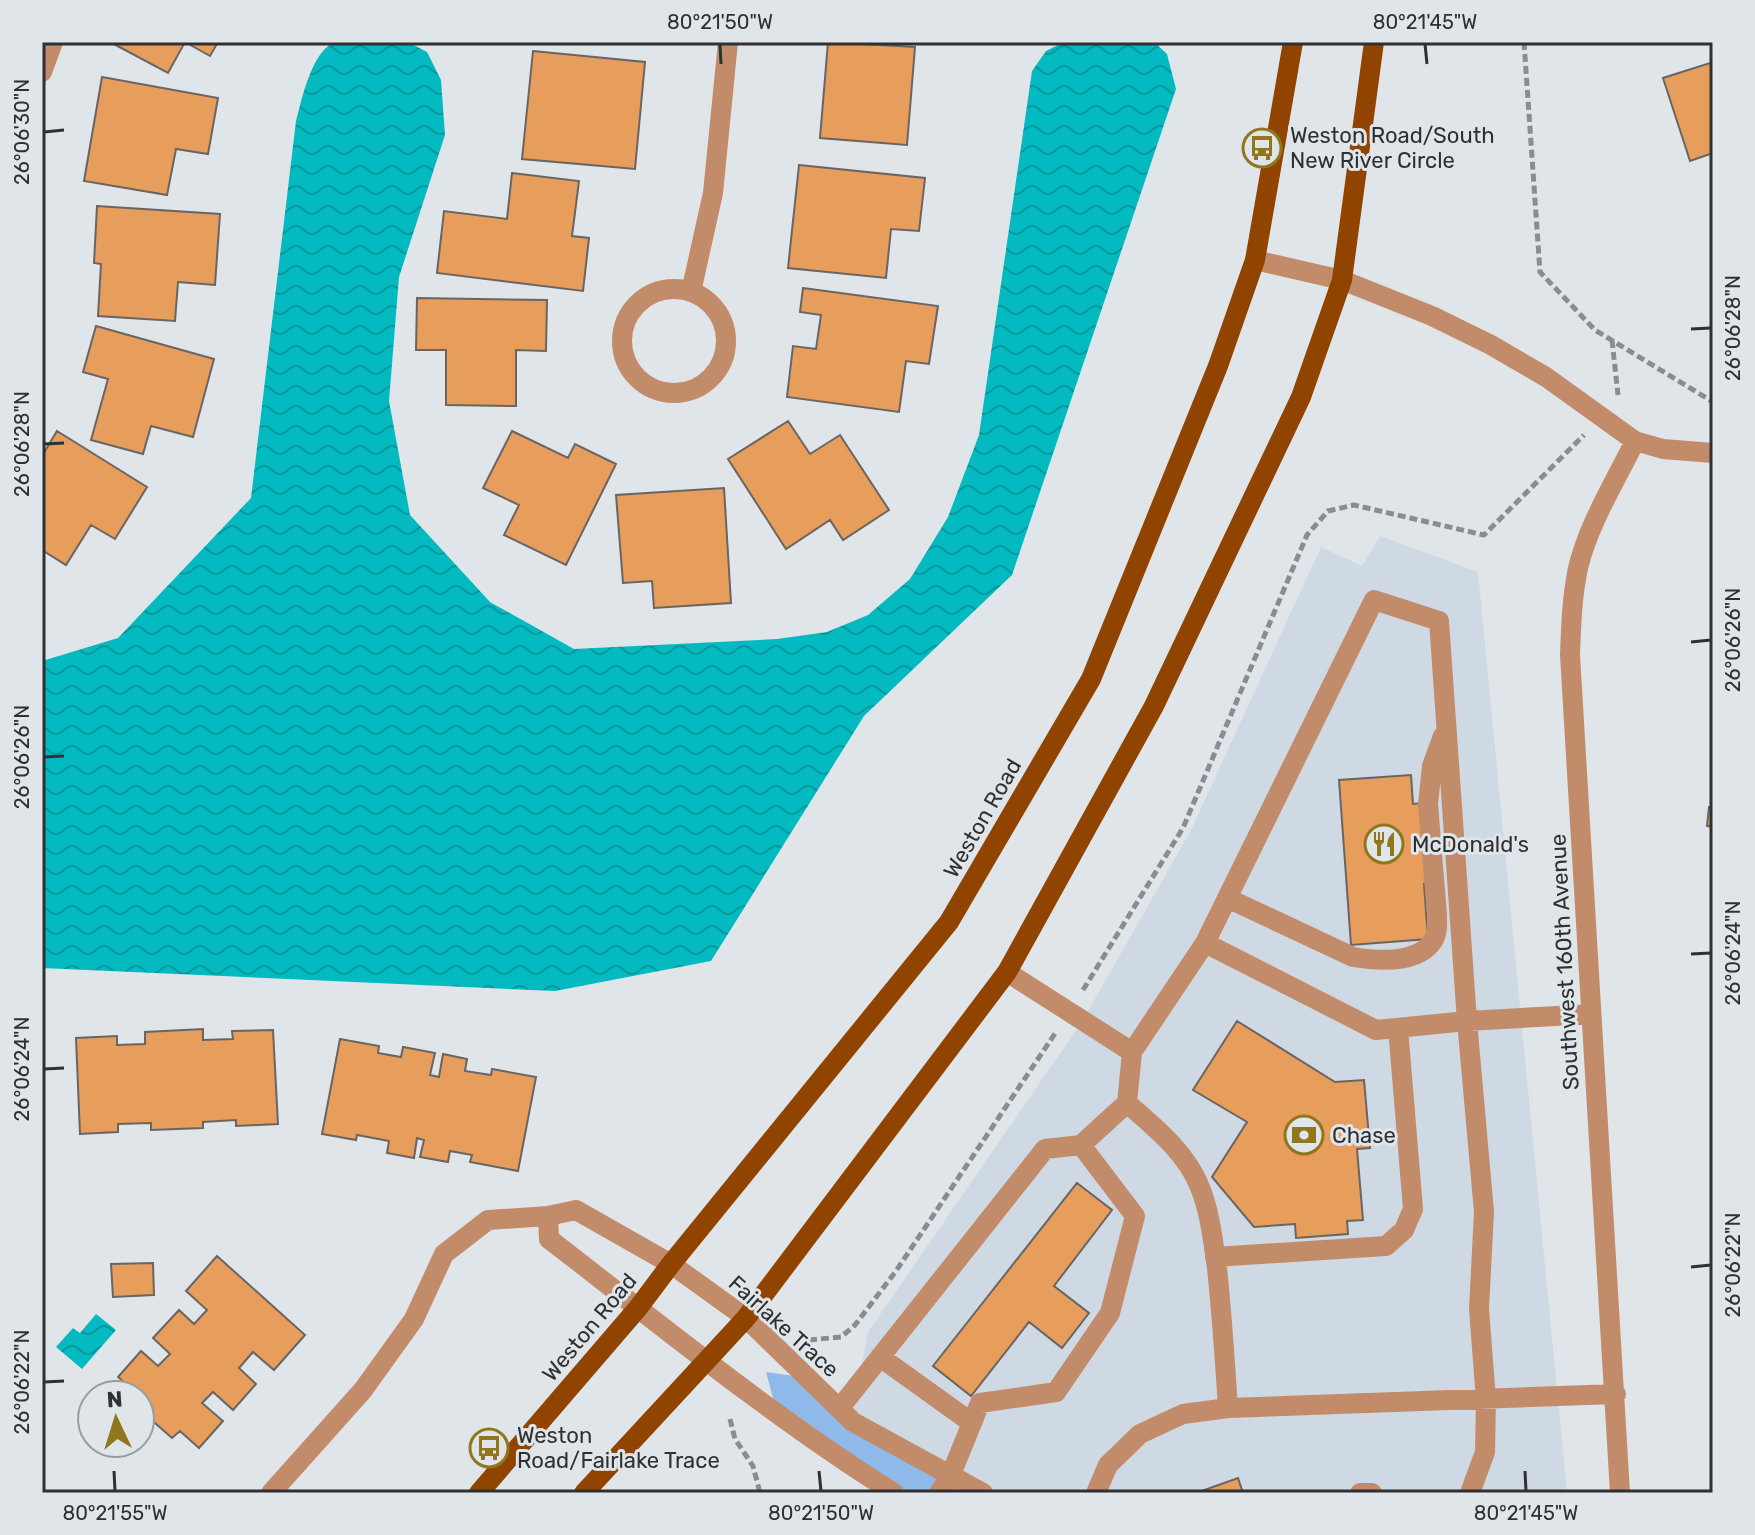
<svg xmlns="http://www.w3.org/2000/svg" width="1755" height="1535" font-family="Rubik,sans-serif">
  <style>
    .built { fill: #cfd9e4 }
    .green { fill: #8fb9e8 }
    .water { fill: url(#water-waves) }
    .building { fill: #e79d5b; stroke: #6a6562; stroke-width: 2 }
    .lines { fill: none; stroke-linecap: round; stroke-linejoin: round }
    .path { stroke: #898c90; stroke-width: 5; stroke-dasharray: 8 4; stroke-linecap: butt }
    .minor { stroke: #c28c6a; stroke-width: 20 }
    .major { stroke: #904400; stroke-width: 20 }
    .ticks { fill: none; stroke: #2e3032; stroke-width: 3 }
    .labels { text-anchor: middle; stroke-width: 6; stroke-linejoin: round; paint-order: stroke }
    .poi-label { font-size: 22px; fill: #2e3032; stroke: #e0e5ea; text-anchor: start }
    .street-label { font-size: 22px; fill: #2e3032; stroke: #e0e5ea }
    .neatline { fill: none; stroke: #2e3032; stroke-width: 3 }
    .ticks-label { font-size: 20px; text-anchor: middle; fill: #2e3032 }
  </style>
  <defs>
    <pattern id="water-waves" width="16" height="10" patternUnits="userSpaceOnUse" patternTransform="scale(2)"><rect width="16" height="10" fill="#04bac1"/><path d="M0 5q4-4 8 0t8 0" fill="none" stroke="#06989d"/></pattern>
  </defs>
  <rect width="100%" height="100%" fill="#e0e5ea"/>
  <path class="built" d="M1380,536L1478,572L1567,1493H939L839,1409L858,1385L868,1332L1083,1020L1191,830L1321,547L1362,566Z"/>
  <path class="green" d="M766,1372L808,1378L853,1422L983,1493H894L777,1413Z"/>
  <path class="water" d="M336,42H408L427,52L441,80L445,135L399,277L389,401L410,515L490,602L574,649L777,639L827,632L868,615L910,579L948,517L979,435L1032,71L1046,51L1064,42H1154L1167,54L1176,89L1012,575L864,716L711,961L555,991L42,968V661L118,638L251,498L296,121C302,99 312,49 336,42Z
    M96,1314L116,1330L82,1369L56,1347L73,1328L80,1333Z"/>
  <path class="building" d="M110,42H218L210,56L185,42L168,73Z
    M828,42L915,47L907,145L820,138Z
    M533,51L645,62L635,169L522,159Z
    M1713,62V153L1690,161L1663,78Z
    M102,77L218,98L208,154L176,149L167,195L84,181Z
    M799,165L925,178L919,231L891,229L886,278L788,268Z
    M512,173L579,181L572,236L589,238L583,291L437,273L444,211L507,219Z
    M97,206L220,214L215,285L178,282L175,321L98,316L101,264L94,263Z
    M803,288L938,306L929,364L906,361L899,412L787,397L793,346L816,349L821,315L800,312Z
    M417,298L547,300L546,351L516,350V406L446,405V350H416Z
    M96,326L214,359L193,437L151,426L143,454L91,440L108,379L83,372Z
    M788,421L810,454L840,435L889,510L843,540L830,520L786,549L728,459Z
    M57,431L147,487L115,539L91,525L66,565L42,550V456Z
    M512,431L568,458L575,444L616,464L566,565L504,535L519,505L483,488Z
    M724,488L731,603L654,608L652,581L623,583L616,495Z
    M1411,775L1413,804L1422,803L1427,884H1424L1428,939L1351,945L1339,780Z
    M1709,807H1713V827L1707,826Z
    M1237,1021L1335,1082L1364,1080L1370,1148L1357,1149L1363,1220L1347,1221L1348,1234L1296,1238L1295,1224L1254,1227L1212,1177L1247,1122L1193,1090Z
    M203,1029V1040L233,1039L232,1031L273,1030L278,1124L236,1126V1120L203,1122V1128L151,1130V1123L118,1124V1132L80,1134L76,1038L117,1036V1045L145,1044V1032Z
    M340,1039L379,1046L378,1053L401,1057L403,1047L435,1053L430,1075L439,1077L443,1054L467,1059L465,1071L491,1075L492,1069L536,1077L518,1171L470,1162L472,1155L450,1151L448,1162L420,1157L424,1140L417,1138L414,1158L387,1153L389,1141L357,1135L356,1140L322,1134Z
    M1077,1183L1112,1210L1054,1286L1089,1313L1062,1348L1029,1322L971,1396L933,1366Z
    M217,1256L305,1335L274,1370L253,1352L239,1368L256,1384L233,1410L213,1392L202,1403L223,1421L199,1448L180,1431L172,1438L140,1410V1395H134L136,1393L118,1377L141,1351L158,1366L170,1354L153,1338L179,1310L194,1324L207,1310L186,1291Z
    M153,1263L154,1295L113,1297L111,1264Z
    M1238,1478L1243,1493H1196Z"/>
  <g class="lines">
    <path class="path" d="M1524,42L1540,272L1595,330L1713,402
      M1612,340L1618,395
      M1083,990L1183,828L1307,535L1328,511L1354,505L1484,535L1584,435
      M809,1340L841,1337L855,1325L896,1271L1056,1032
      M730,1419L735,1439L753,1466L760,1493"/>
    <path class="minor" d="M42,72L53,42
      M1255,260L1342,280L1432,316L1491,345L1546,377L1635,441L1663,449L1713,453
      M622 341a52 52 0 1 1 104 0a52 52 0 1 1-104 0Z
      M691,292L713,193L728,42
      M1227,898L1353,957C1377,961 1417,964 1433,941C1438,933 1437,923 1437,915L1428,804L1432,766L1443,736
      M1205,943L1376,1030L1467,1021L1591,1014
      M1007,972L1132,1052L1127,1103C1154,1127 1185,1151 1199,1185C1210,1211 1213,1241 1217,1268C1222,1315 1225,1362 1228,1408
      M1132,1052L1205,943L1374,600L1439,621L1467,1021L1484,1212L1479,1309L1486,1400L1485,1452L1470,1493
      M548,1216L549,1239C662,1326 773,1417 894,1493
      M1215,1257L1386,1246L1404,1230L1413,1209L1398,1028
      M880,1357L972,1423
      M839,1409L1045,1149L1081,1145L1127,1103
      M271,1493L363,1390L414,1319L444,1254L488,1220L548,1216L576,1210L671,1264L746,1318L853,1422L983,1493
      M939,1493L950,1477L980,1403L1056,1392L1110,1313L1135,1216L1081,1145
      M1096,1493L1108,1465L1140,1434L1183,1414L1228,1408L1616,1394
      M1360,1493H1372
      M1620,1493L1570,655C1571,626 1572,597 1578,568C1589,523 1615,482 1635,441"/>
    <path class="major" d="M479,1493L638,1308L671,1264L949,922L1091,679L1218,366L1255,260L1293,42
      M584,1493L746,1318L1007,972L1154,706L1301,397L1342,280L1374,42"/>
  </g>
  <path class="ticks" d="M720,44L721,64M1425,44L1427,64M44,132L64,130M1691,329L1711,328M44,444L64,443M1691,642L1711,640M44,757L64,756M1691,954L1711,953M44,1069L64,1068M1691,1267L1711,1265M44,1382L64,1381M114,1471L115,1491M819,1471L821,1491M1525,1471L1526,1491"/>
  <defs>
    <symbol id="bus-ring" viewBox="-11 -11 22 22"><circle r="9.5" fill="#e0e5ea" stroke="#90761c" stroke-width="1.5"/><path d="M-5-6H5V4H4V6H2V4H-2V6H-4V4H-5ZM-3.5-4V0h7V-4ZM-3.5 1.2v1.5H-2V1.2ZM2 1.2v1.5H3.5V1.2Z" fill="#90761c"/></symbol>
    <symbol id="restaurant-ring" viewBox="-11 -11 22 22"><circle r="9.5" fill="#e0e5ea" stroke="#90761c" stroke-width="1.5"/><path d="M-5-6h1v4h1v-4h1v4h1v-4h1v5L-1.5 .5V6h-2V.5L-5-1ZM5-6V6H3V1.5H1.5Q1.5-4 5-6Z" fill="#90761c"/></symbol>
    <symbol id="bank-ring" viewBox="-11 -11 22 22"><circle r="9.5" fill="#e0e5ea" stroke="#90761c" stroke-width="1.5"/><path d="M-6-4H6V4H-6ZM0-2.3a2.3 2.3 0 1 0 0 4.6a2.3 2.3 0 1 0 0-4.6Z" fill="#90761c"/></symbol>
  </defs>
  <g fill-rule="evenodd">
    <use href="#bus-ring" x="1240" y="126" width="44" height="44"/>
    <use href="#restaurant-ring" x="1362" y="822" width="44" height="44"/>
    <use href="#bank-ring" x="1282" y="1113" width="44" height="44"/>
    <use href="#bus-ring" x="467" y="1426" width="44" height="44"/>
  </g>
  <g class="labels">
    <g class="poi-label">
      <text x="1290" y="143">Weston Road/South<tspan x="1290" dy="25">New River Circle</tspan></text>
      <text x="1412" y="852">McDonald's</text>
      <text x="1332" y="1143">Chase</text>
      <text x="517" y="1443">Weston<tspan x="517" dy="25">Road/Fairlake Trace</tspan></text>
    </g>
    <g class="street-label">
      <text transform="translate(982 818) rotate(-60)" y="8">Weston Road</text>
      <text transform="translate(1564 962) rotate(-93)" y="8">Southwest 160th Avenue</text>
      <text transform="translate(784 1326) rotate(42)" y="8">Fairlake Trace</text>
      <text transform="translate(589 1327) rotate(-50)" y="8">Weston Road</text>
    </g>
  </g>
  <rect width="1755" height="1535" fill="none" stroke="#e0e5ea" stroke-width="88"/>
  <g transform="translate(116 1419) rotate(356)"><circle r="38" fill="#e0e5ea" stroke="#999da0" stroke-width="2"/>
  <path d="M0-6L14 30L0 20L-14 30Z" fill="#90761c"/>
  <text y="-12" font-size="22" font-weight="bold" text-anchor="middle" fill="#2e3032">N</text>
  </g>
  <rect x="44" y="44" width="1667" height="1447" class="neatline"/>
  <g class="ticks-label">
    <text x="720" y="29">80°21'50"W</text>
    <text x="1425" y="29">80°21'45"W</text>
    <text transform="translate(22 132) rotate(-90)" y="7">26°06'30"N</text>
    <text transform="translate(1733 328) rotate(-90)" y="7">26°06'28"N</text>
    <text transform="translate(22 444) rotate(-90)" y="7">26°06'28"N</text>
    <text transform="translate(1733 640) rotate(-90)" y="7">26°06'26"N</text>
    <text transform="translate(22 757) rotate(-90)" y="7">26°06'26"N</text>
    <text transform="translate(1733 953) rotate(-90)" y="7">26°06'24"N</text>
    <text transform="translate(22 1069) rotate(-90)" y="7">26°06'24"N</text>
    <text transform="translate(1733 1265) rotate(-90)" y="7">26°06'22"N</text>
    <text transform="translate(22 1382) rotate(-90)" y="7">26°06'22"N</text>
    <text x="115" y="1520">80°21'55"W</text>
    <text x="821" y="1520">80°21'50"W</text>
    <text x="1526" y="1520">80°21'45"W</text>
  </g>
</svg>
